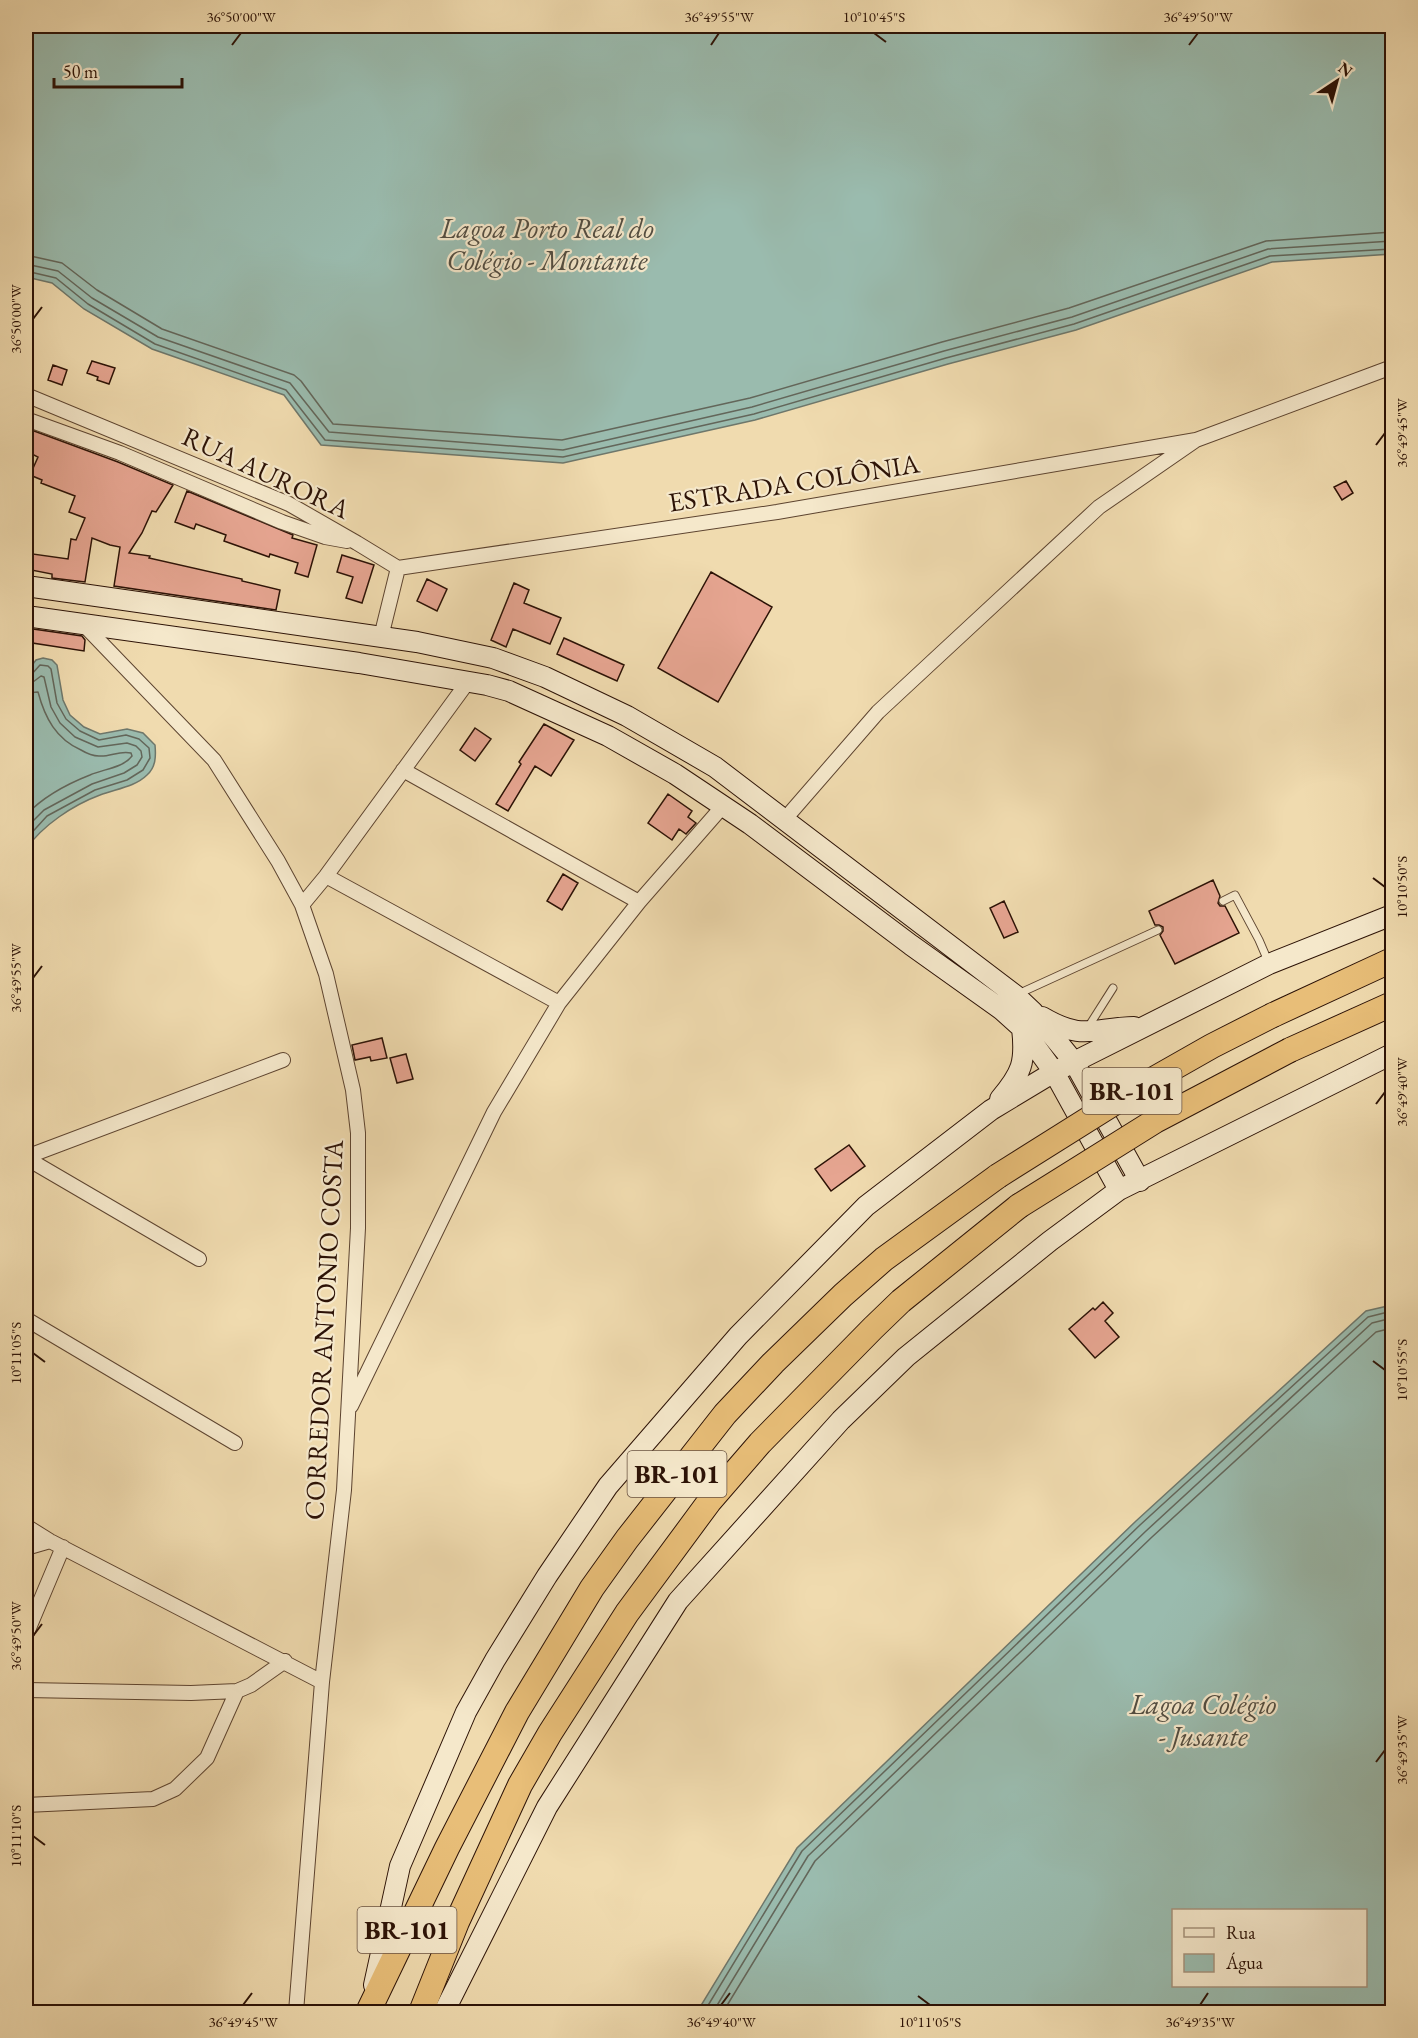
<svg xmlns="http://www.w3.org/2000/svg" width="1418" height="2038" font-family="'EB Garamond',serif">
  <style>
    .water { fill: #9abbae; stroke: #6e776b; stroke-width: 1.5; fill-rule: evenodd }
    .lines { fill: none; stroke-linecap: round; stroke-linejoin: round }
    .shore { stroke: #63665a; stroke-width: 1.5 }
    .building { fill: #e6a591; stroke: #2c1206; stroke-width: 1.5 }
    .service-casing { stroke: #5d4430; stroke-width: 9 }
    .minor-casing { stroke: #5d4430; stroke-width: 16 }
    .secondary-casing { stroke: #2c1206; stroke-width: 22 }
    .trunk-casing { stroke: #2c1206; stroke-width: 26 }
    .service { stroke: #f5e8cb; stroke-width: 7 }
    .minor { stroke: #f5e8cb; stroke-width: 14 }
    .secondary { stroke: #f5e8cb; stroke-width: 20 }
    .trunk { stroke: #e8be78; stroke-width: 24 }
    .trunk-bridge-casing { stroke: #2c1206; stroke-width: 26; stroke-linecap: butt }
    .trunk-bridge { stroke: #e8be78; stroke-width: 24 }
    .ticks { fill: none; stroke: #2c1206; stroke-width: 2 }
    .labels { text-anchor: middle; stroke-width: 4.5; stroke-linejoin: round; paint-order: stroke }
    .shield { fill: #f5e8cb; stroke: #685241; stroke-width: 1.5 }
    .shield-label { font-size: 26px; font-weight: bold; fill: #2c1206 }
    .street-label { font-size: 27px; fill: #2c1206; stroke: #f5e8cb }
    .water-label { font-size: 28px; font-style: italic; fill: #524d41; stroke: #f5e8cb }
    .neatline { fill: none; stroke: #2c1206; stroke-width: 2 }
    .ticks-label { font-size: 15px; text-anchor: middle; fill: #2c1206 }
  </style>
  <rect width="100%" height="100%" fill="#f0dbaf"/>
  <filter id="stains"><feTurbulence type="fractalNoise" baseFrequency=".00333" numOctaves="4"/><feColorMatrix values="0 0 0 0 .2 0 0 0 0 .09 0 0 0 0 .02 0 0 0 .5 -.17"/></filter>
  <radialGradient id="worn" r=".72"><stop offset=".6" stop-color="#630" stop-opacity="0"/><stop offset="1" stop-color="#630" stop-opacity=".3"/></radialGradient>
  <path class="water" d="M26,26H1392V254L1272,262L1076,330L948,364L755,420L563,463L321,445L284,395L152,349L84,309L52,283L26,277Z
    M43,658L52,660L57,665L63,700L70,715L84,727L100,734L127,729L143,733L155,745C156,756 156,767 147,775C135,787 115,789 100,795C73,805 43,825 26,849V673L36,660Z
    M1392,1305V2012H697L797,1848L1136,1521L1366,1311ZM1174,1910H1366V1986H1174Z"/>
  <g class="lines">
    <path class="shore" d="M26,255L62,263L97,290L162,329L294,375L301,381L333,424L562,440L750,398L942,342L1069,308L1266,241L1392,232
      M26,264L58,271L92,298L158,337L290,383L329,432L563,450L752,407L944,351L1072,317L1268,249L1392,241
      M26,271L56,278L88,304L155,344L286,390L325,440L563,457L754,414L946,358L1074,324L1270,256L1392,249
      M26,676L31,675L40,665L48,666L51,669L57,703L66,719L80,731L99,740L126,735L139,739L149,748L150,758L143,770L127,780L95,790L47,816L26,839
      M26,684L33,682L41,676L44,677L51,707L60,723L75,737L98,747L127,743L136,746L141,751L142,757L137,765L124,773L92,784L44,810L26,828
      M26,693L38,692C45,718 56,739 81,750C86,753 92,756 99,756C110,757 120,750 131,753L132,756C123,768 103,769 90,775C67,784 42,798 26,815
      M704,2012L802,1851L1140,1525L1368,1317L1392,1311
      M713,2012L808,1856L1146,1531L1372,1323L1392,1318
      M723,2012L815,1861L1152,1537L1376,1332L1392,1328"/>
  </g>
  <path class="building" d="M92,361L115,368L109,384L97,380L98,377L87,373Z
    M53,365L67,370L62,385L48,380Z
    M26,428L118,462L173,485L156,512L152,511L142,533L129,553L150,556L149,558L242,579V581L280,590L276,610L114,586L120,547L110,545L92,538L85,582L52,578V574L26,569V553L68,559L71,539L76,540L85,518L69,512L75,496L41,483L42,480L30,475L38,457L26,451Z
    M1346,481L1353,493L1342,500L1334,487Z
    M187,491L293,535L292,538L317,545L308,577L295,573L298,563L270,554L269,557L224,541L226,535L196,524L194,529L175,522Z
    M342,555L374,565L362,603L346,598L353,577L337,572Z
    M711,572L772,607L718,702L658,668Z
    M427,579L447,589L437,611L417,601Z
    M514,583L529,590L524,603L561,618L550,644L513,629L506,647L491,640Z
    M26,628L82,636L85,640L84,651L26,642Z
    M564,638L624,665L617,681L557,654Z
    M544,724L574,740L551,776L535,766L508,811L496,804L521,764L519,762Z
    M475,728L491,739L475,761L460,750Z
    M668,794L692,811L688,817L696,823L686,834L679,829L672,840L648,823Z
    M563,874L578,883L562,910L547,901Z
    M1213,880L1220,896L1218,903L1220,906H1225L1239,933L1175,964L1160,935L1163,931V927L1159,925H1155L1149,911Z
    M1004,901L1018,932L1004,938L990,908Z
    M382,1038L387,1058L371,1061L370,1057L355,1060L352,1045Z
    M406,1054L413,1079L397,1083L390,1058Z
    M849,1145L865,1166L831,1191L815,1169Z
    M1103,1302L1113,1313L1105,1321L1119,1337L1095,1358L1069,1329L1093,1308L1095,1310Z"/>
  <g class="lines">
    <defs>
      <path id="service" d="M1223,901L1235,895L1259,940L1268,961
        M1018,994L1158,930
        M1087,1029L1113,988"/>
      <path id="minor" d="M26,395L289,504L357,543L398,568
        M26,419L120,453L282,522L325,537L347,541
        M398,568L777,512L1196,440
        M83,624L214,760L278,861L302,905L326,974L353,1090L358,1133V1228L344,1490L322,1682L296,2012
        M381,637L398,568
        M403,770L639,902
        M785,819L878,712L1099,507L1196,440L1392,367
        M326,876L559,1003
        M302,905L326,876L467,683
        M26,1157L283,1060
        M26,1158L199,1259
        M26,1319L235,1443
        M351,1406L494,1112L559,1003L639,902L723,806
        M26,1526L50,1541L322,1682
        M26,1548L50,1541
        M26,1635L63,1547
        M26,1690L191,1693L237,1691L251,1685L285,1661
        M26,1805L153,1799L175,1789L207,1758L237,1691"/>
      <path id="secondary" d="M26,586L417,642L493,658L545,677L627,716L715,767L1015,995L1033,1012L1074,1062L1140,1181
        M26,616L359,663L487,685L509,691L608,736L675,774L750,824L911,945L1002,1010L1022,1028L1054,1072L1119,1190
        M1042,1017C1083,1041 1092,1028 1134,1027
        M1000,1099C1022,1073 1026,1062 1022,1028
        M374,1985L400,1866L466,1712L495,1660L547,1576L608,1486L738,1336L866,1206L991,1110L1054,1072L1269,964L1392,915
        M444,2012L547,1807L678,1601L841,1420L906,1357L1050,1241L1119,1190L1392,1054"/>
      <path id="trunk" d="M1273,1015L1392,960
        M1290,1050L1392,1004
        M368,2012L447,1848L517,1712L592,1588L627,1539L725,1414L773,1363L843,1295L884,1259L998,1176
        M421,2012L457,1922L520,1785L550,1733L627,1613L709,1502L760,1443L873,1328L901,1301L1019,1206"/>
    </defs>
    <use href="#service" class="service-casing"/>
    <use href="#minor" class="minor-casing"/>
    <use href="#secondary" class="secondary-casing"/>
    <use href="#trunk" class="trunk-casing"/>
    <use href="#service" class="service"/>
    <use href="#minor" class="minor"/>
    <use href="#secondary" class="secondary"/>
    <use href="#trunk" class="trunk"/>
    <defs>
      <path id="trunk-bridge" d="M998,1176L1138,1088L1212,1046L1273,1015
        M1019,1206L1155,1121L1290,1050"/>
    </defs>
    <use href="#trunk-bridge" class="trunk-bridge-casing"/>
    <use href="#trunk-bridge" class="trunk-bridge"/>
  </g>
  <path class="ticks" d="M874,33L886,42M232,45L241,33M711,45L719,33M1189,45L1198,33M33,319L42,307M1376,445L1385,433M1373,878L1385,887M33,978L42,966M1376,1104L1385,1092M33,1353L45,1362M1373,1361L1385,1370M33,1636L42,1624M1376,1762L1385,1750M33,1836L45,1845M918,1996L930,2005M243,2005L252,1993M721,2005L730,1993M1200,2005L1208,1993"/>
  <g class="labels">
    <g class="shield">
      <rect x="1082.5" y="1068" width="99" height="46" rx="4.5"/>
      <rect x="627.5" y="1451" width="99" height="46" rx="4.5"/>
      <rect x="357.5" y="1907" width="99" height="46" rx="4.5"/>
    </g>
    <g class="shield-label">
      <text x="1132" y="1100">BR-101</text>
      <text x="677" y="1483">BR-101</text>
      <text x="407" y="1939">BR-101</text>
    </g>
    <g class="street-label">
      <text transform="translate(266 473) rotate(25)" y="9">RUA AURORA</text>
      <text transform="translate(794 483) rotate(-9)" y="9">ESTRADA COLÔNIA</text>
      <text transform="translate(324 1330) rotate(-87)" y="9">CORREDOR ANTONIO COSTA</text>
    </g>
    <g class="water-label">
      <text x="547" y="238">Lagoa Porto Real do<tspan x="547" dy="32">Colégio - Montante</tspan></text>
      <text x="1203" y="1714">Lagoa Colégio<tspan x="1203" dy="32">- Jusante</tspan></text>
    </g>
  </g>
  <rect width="1418" height="2038" fill="none" stroke="#f0dbaf" stroke-width="66"/>
  <rect x="1172" y="1909" width="195" height="78" fill="#f5e8cb" stroke="#a5927c" stroke-width="1.5"/>
  <rect x="1184" y="1928" width="30" height="9" fill="#f5e8cb" stroke="#a5927c" stroke-width="1.5"/>
  <text x="1226" y="1939" font-size="18" fill="#2c1206">Rua</text>
  <rect x="1184" y="1954" width="30" height="18" fill="#9abbae" stroke="#a5927c" stroke-width="1.5"/>
  <text x="1226" y="1969" font-size="18" fill="#2c1206">Água</text>
  <g transform="translate(1337 81) rotate(36)" stroke="#f5e8cb" stroke-width="4.5" paint-order="stroke">
  <path d="M0-4.5L10 22L0 15L-10 22Z" fill="#2c1206"/>
  <text y="-9" font-size="16" font-weight="bold" text-anchor="middle" fill="#2c1206">N</text>
  </g>
  <path d="M54 78v9h128v-9" fill="none" stroke="#2c1206" stroke-width="3"/>
  <text x="63" y="78" font-size="18" fill="#2c1206" stroke="#f5e8cb" stroke-width="4.5" paint-order="stroke">50 m</text>
  <rect x="33" y="33" width="1352" height="1972" class="neatline"/>
  <g class="ticks-label">
    <text x="241" y="22">36°50'00"W</text>
    <text x="719" y="22">36°49'55"W</text>
    <text x="874" y="22">10°10'45"S</text>
    <text x="1198" y="22">36°49'50"W</text>
    <text transform="translate(16 319) rotate(-90)" y="5">36°50'00"W</text>
    <text transform="translate(1402 433) rotate(-90)" y="5">36°49'45"W</text>
    <text transform="translate(1402 887) rotate(-90)" y="5">10°10'50"S</text>
    <text transform="translate(16 978) rotate(-90)" y="5">36°49'55"W</text>
    <text transform="translate(1402 1092) rotate(-90)" y="5">36°49'40"W</text>
    <text transform="translate(16 1353) rotate(-90)" y="5">10°11'05"S</text>
    <text transform="translate(1402 1370) rotate(-90)" y="5">10°10'55"S</text>
    <text transform="translate(16 1636) rotate(-90)" y="5">36°49'50"W</text>
    <text transform="translate(1402 1750) rotate(-90)" y="5">36°49'35"W</text>
    <text transform="translate(16 1836) rotate(-90)" y="5">10°11'10"S</text>
    <text x="243" y="2027">36°49'45"W</text>
    <text x="721" y="2027">36°49'40"W</text>
    <text x="930" y="2027">10°11'05"S</text>
    <text x="1200" y="2027">36°49'35"W</text>
  </g>
  <rect width="100%" height="100%" filter="url(#stains)"/>
  <rect width="100%" height="100%" fill="url(#worn)"/>
</svg>
